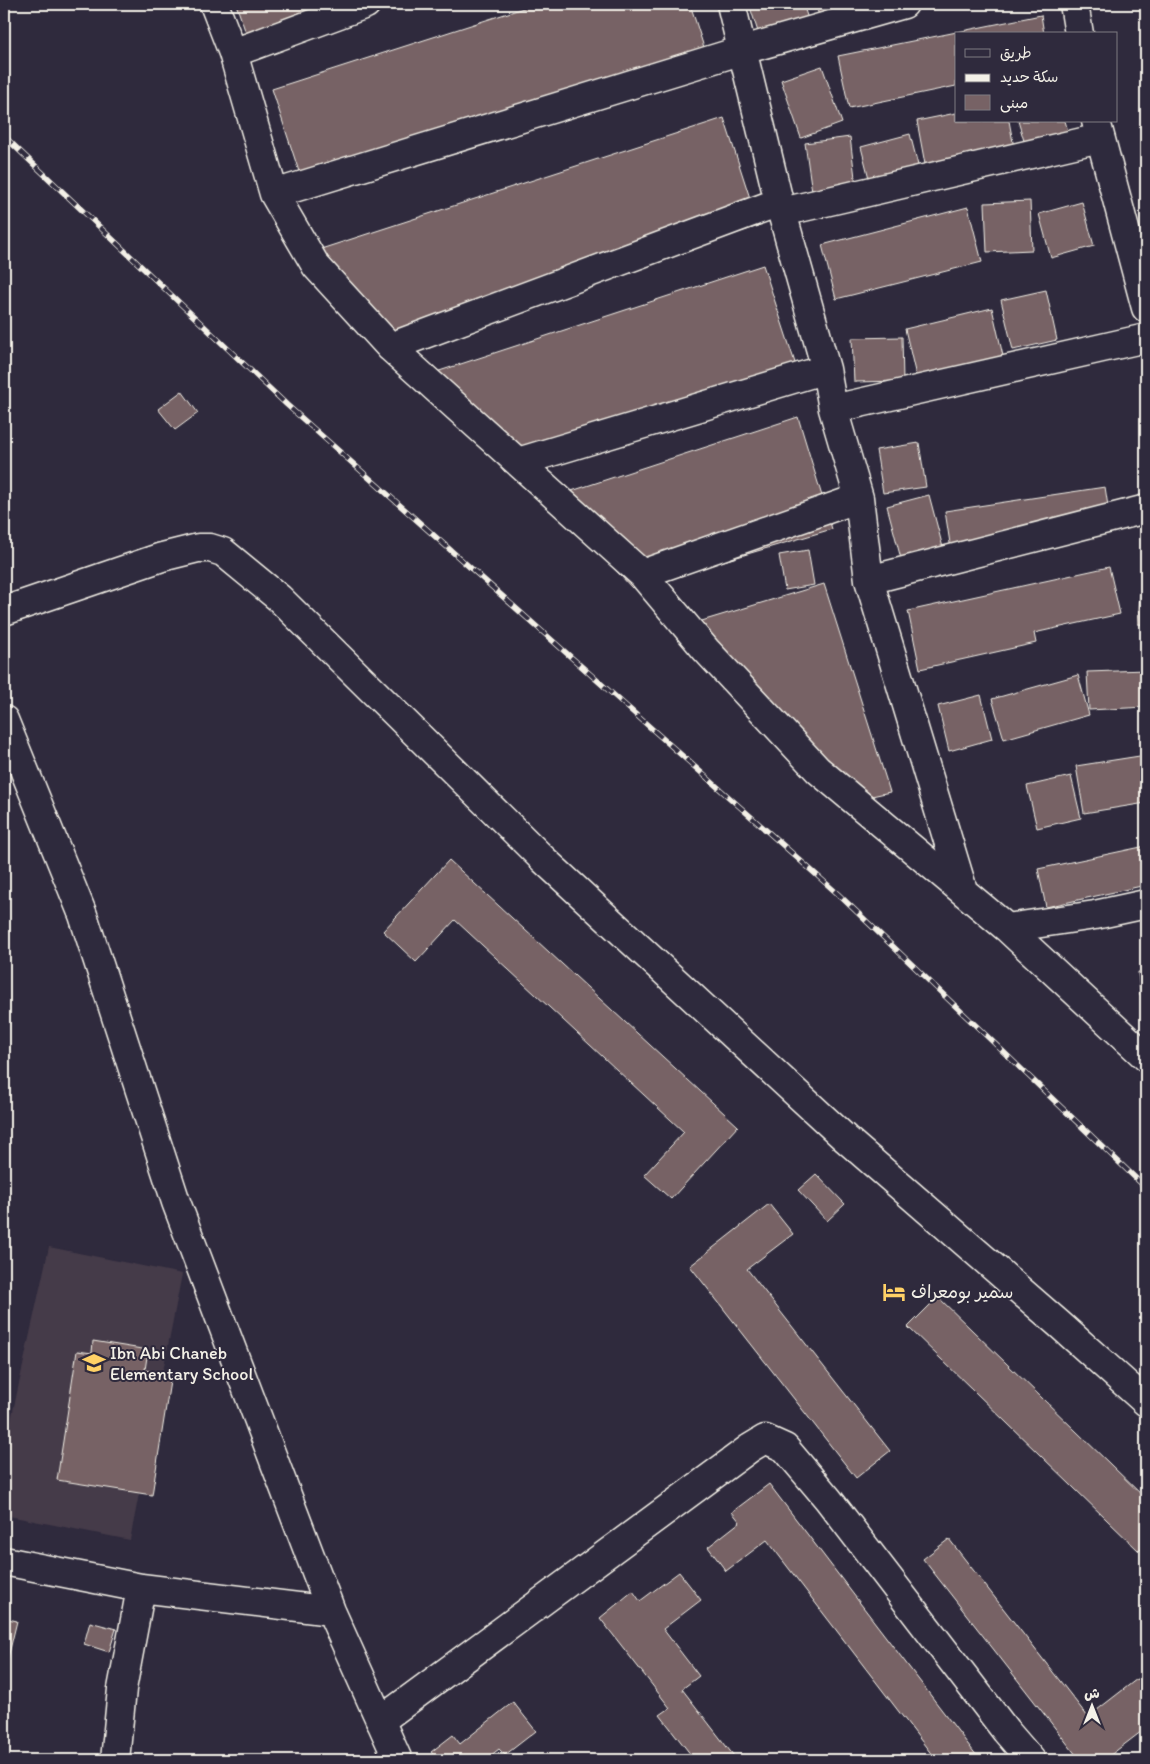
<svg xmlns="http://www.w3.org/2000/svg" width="1150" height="1764" font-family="Itim,'Playpen Sans Arabic',sans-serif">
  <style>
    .built { fill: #453b49 }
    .building { fill: #776265; stroke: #f4f1e8 }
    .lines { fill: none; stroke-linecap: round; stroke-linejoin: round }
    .street-casing { stroke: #f4f1e8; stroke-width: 31 }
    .street { stroke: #2f2a3d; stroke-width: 28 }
    .rail-casing { stroke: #f4f1e8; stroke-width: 5.5 }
    .rail { stroke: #2f2a3d; stroke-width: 4; stroke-dasharray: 11; stroke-linecap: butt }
    .labels { text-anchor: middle; stroke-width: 4; stroke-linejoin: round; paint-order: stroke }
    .poi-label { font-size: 18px; fill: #f4f1e8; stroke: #2f2a3d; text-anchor: start }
  </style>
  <rect width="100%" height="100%" fill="#2f2a3d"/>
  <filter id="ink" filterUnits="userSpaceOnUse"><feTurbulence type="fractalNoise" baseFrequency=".02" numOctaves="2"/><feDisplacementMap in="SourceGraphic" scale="10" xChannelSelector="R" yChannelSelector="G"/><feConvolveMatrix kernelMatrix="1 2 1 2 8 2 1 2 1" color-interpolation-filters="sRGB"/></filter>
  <g filter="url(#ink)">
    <path class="built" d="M49,1247L182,1274L130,1540L4,1515V1452Z"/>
    <path class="building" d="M236,4H366L249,42Z
      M536,4H690L710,66L307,196L272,89Z
      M749,4H803L809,22L760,38Z
      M816,4H895L820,21Z
      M1041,15L1044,34H956V86L849,108L838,56Z
      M822,66L842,123L801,138L781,80Z
      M956,113V121H1009L1016,158L927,175L917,121Z
      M724,118L759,226L391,342L321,249Z
      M1018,121H1065L1071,141L1028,154Z
      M910,134L921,177L872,190L861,147Z
      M850,137L857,194L813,199L805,143Z
      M1030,201L1032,250L987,252L985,203Z
      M1082,202L1094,246L1051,258L1039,214Z
      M968,207L982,262L836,299L822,245Z
      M763,265L799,375L505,472L421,377Z
      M1046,290L1057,340L1013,350L1001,300Z
      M992,308L1003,356L916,376L905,329Z
      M902,337L903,381L854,382L852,338Z
      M182,391L198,413L175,430L158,409Z
      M798,417L832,529L632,588L550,498Z
      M919,443L926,487L883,493L876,450Z
      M1105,487L1112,532L952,556L945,511Z
      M929,495L946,559L904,570L887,506Z
      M808,550L814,585L785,590L779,555Z
      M1109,567L1120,614L1034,633L1036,643L920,669L908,611Z
      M1141,577H1146V625L1138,624Z
      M824,584L890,792L840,803L672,630Z
      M1146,670V707L1089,710L1087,672Z
      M1078,675L1089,715L1004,739L992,699Z
      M981,695L992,739L949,751L938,706Z
      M1146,755V803L1084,813L1076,766Z
      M1071,776L1081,818L1037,828L1027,786Z
      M1146,846V885L1046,907L1038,869Z
      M449,860L738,1126L671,1199L644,1175L684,1132L455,920L416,962L383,931Z
      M1138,972H1146V994L1140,995Z
      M816,1174L845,1204L827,1221L798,1190Z
      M769,1204L793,1234L747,1269L890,1451L856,1478L690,1266Z
      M938,1297L1146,1499V1544L1139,1551L908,1327Z
      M93,1341L148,1350L145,1370L171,1375L152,1495L57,1480L77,1351L92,1353Z
      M769,1484L980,1760H936L767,1540L726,1571L708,1547L740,1522L732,1512Z
      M949,1539L1088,1717L1146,1672V1728L1104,1760H1080L923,1559Z
      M679,1572L701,1600L663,1629L699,1676L682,1689L737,1760H695L660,1715L670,1708L600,1618L633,1591L640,1601Z
      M4,1618L17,1621L4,1674Z
      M90,1622L116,1629L109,1652L84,1644Z
      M513,1702L536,1731L505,1755L499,1749L490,1756L493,1760H438L431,1752L453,1735L460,1744Z"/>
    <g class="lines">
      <defs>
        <path id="street" d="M214,4L233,53L274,194L316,266L390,347L642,574L706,650L818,770L1007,928L1146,1057
          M731,4L779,202L826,369L833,409L859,498L869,580L963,890
          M1074,4L1079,34
          M233,53L366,4
          M1096,121L1146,308
          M274,194L743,50L904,4
          M782,212L1100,138
          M390,347L779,202
          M833,409L1146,338
          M518,462L826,369
          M642,574L859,498
          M869,580L1146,509
          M4,611L162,557L198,548H210L223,552L279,598L544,860L846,1139L1059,1324L1146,1402
          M4,720L83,915L176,1202L243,1379L331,1611L398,1760
          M1007,928L1095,915L1146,904
          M4,1561L141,1588L331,1611
          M380,1721L750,1448L765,1439L785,1448L828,1499L1006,1731L1031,1760
          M115,1760L122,1689L141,1588"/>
      </defs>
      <use href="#street" class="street-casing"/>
      <use href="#street" class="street"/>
      <defs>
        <path id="rail" d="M4,136L287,405L838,894L1146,1188"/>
      </defs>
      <use href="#rail" class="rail-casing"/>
      <use href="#rail" class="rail"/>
    </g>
  </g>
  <defs>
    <symbol id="hotel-bare" viewBox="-9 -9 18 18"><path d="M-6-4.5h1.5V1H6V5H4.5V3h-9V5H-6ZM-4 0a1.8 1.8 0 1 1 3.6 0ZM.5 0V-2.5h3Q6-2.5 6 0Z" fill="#ffd166" stroke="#2f2a3d" stroke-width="2.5" paint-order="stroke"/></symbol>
    <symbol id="school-bare" viewBox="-9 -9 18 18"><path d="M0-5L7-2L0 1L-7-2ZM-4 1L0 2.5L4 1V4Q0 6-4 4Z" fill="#ffd166" stroke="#2f2a3d" stroke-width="2.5" paint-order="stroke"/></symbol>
  </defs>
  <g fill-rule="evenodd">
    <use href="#hotel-bare" x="878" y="1276" width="32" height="32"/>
    <use href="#school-bare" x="78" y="1347" width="32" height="32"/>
  </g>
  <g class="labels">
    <g class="poi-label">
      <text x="911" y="1298">سمير بومعراف</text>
      <text x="110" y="1359">Ibn Abi Chaneb<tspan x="110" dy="21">Elementary School</tspan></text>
    </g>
  </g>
  <rect width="1150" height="1764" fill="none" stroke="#2f2a3d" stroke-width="20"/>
  <rect x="10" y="10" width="1130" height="1744" fill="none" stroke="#f4f1e8" stroke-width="2" filter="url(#ink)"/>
  <rect x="955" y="32" width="162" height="90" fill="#2f2a3d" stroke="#7e7a81"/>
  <rect x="965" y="49" width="25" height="8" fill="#2f2a3d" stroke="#7e7a81"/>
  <text x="1000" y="58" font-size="15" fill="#f4f1e8">طريق</text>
  <rect x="965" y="74" width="25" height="8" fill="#f4f1e8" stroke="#7e7a81"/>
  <text x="1000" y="82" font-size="15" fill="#f4f1e8">سكة حديد</text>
  <rect x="965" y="95" width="25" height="15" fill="#776265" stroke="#7e7a81"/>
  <text x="1000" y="108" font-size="15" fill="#f4f1e8">مبنى</text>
  <g transform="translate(1092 1706)" stroke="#2f2a3d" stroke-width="4" paint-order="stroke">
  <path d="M0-4L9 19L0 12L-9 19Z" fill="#f4f1e8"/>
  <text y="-8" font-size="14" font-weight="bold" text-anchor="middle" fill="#f4f1e8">ش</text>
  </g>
</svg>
